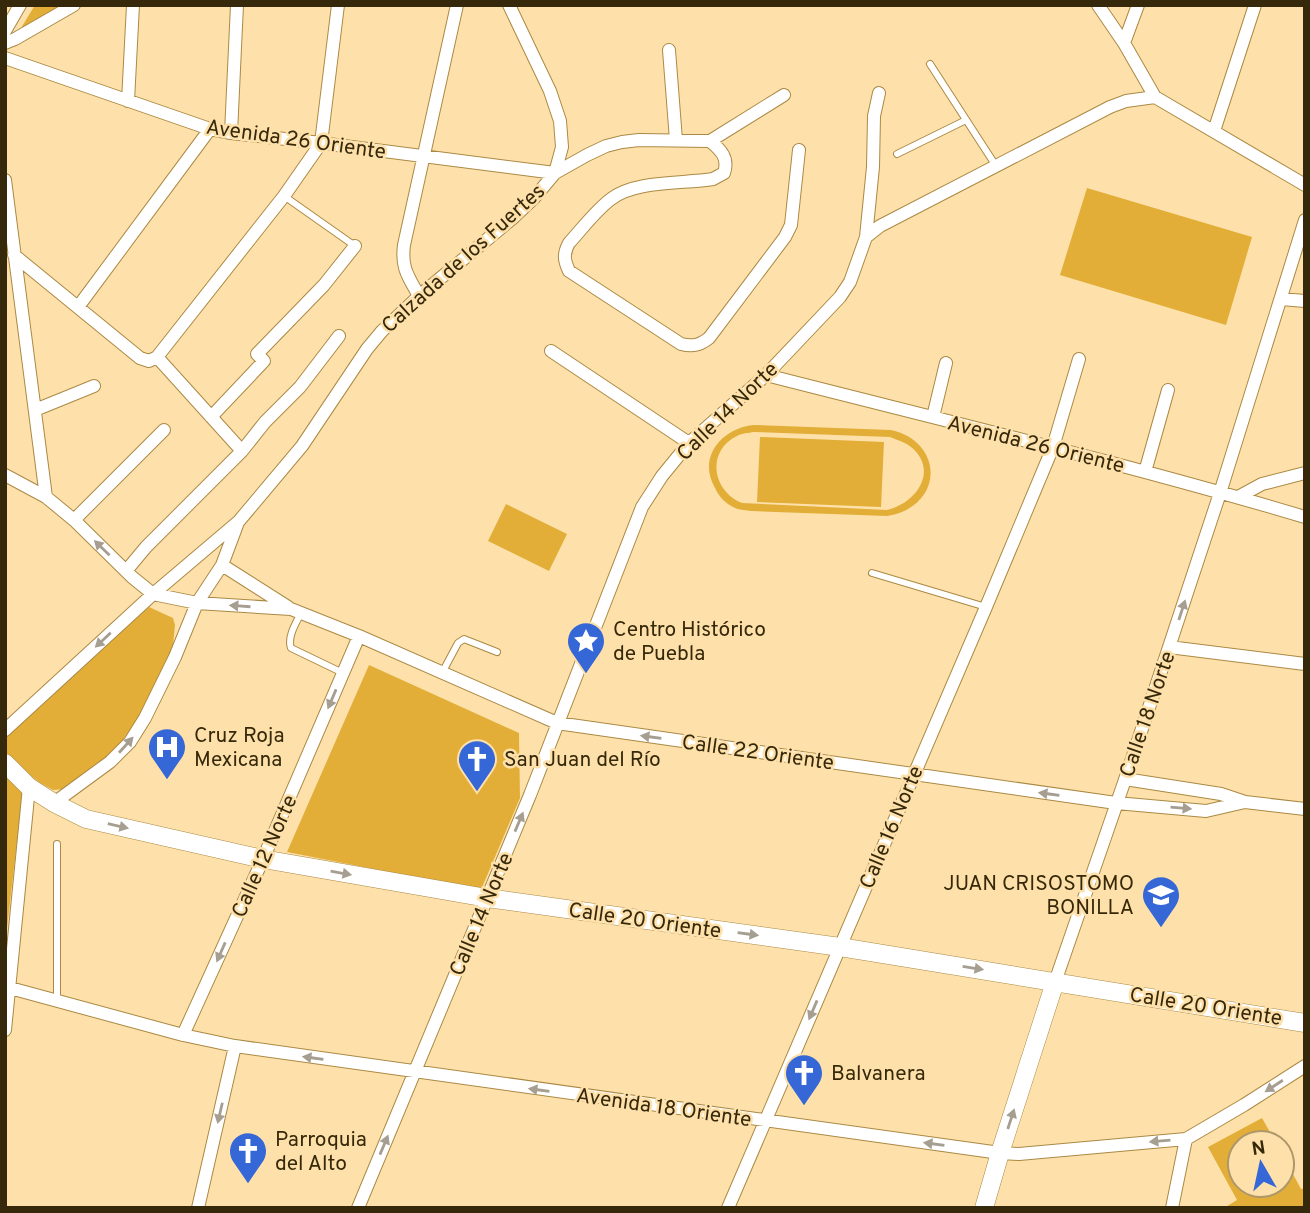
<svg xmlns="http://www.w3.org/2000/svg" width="1310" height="1213" font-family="Overpass,sans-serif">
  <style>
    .green { fill: #e2ae38; fill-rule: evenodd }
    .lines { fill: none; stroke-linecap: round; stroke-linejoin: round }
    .lane-casing { stroke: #ab8944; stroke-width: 8 }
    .street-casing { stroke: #ab8944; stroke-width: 14 }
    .secondary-casing { stroke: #ab8944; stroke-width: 19 }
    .lane { stroke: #fff; stroke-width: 6 }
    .street { stroke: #fff; stroke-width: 12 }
    .secondary { stroke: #fff; stroke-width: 18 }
    .oneway { fill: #a59e91 }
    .labels { text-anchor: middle; stroke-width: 5; stroke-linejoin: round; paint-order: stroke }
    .street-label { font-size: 21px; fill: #36280a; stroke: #fee1aa }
    .poi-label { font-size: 21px; fill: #36280a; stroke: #fee1aa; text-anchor: start }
  </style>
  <rect width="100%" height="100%" fill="#fee1aa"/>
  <path class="green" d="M35,5H63L21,28Z
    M1087,188L1252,237L1226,325L1060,275Z
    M754,425L891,430C945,442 944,507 887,516L751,511C746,510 740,510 735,508C726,504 719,497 715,488C697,457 722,428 754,425ZM754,432L890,437C897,440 905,442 911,447C939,470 917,503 887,510L742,503C712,491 706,451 737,436C742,433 748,433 754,432Z
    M760,437L884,442L881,507L757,502Z
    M506,504L567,534L549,571L488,541Z
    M149,607L173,618L175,625L173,645L164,674L147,706L112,755L65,789L53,790L40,783L5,755V735Z
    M369,665L519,733L520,798L481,890L287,852Z
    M5,776L21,790L22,797L5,946Z
    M1262,1118L1276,1143H1240V1185H1282V1154L1301,1189L1305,1188V1208H1224L1237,1200L1208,1147Z"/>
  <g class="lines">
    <defs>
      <path id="lane" d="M930,64L996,166
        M897,154L966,120
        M284,196L355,246
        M872,573L986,607
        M301,613C296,623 287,637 291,648L343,673
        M442,673L458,643L464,639L497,652
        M57,1000V844"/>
      <path id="street" d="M1098,5L1124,43L1155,97L1305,185
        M5,31L20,5
        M5,43L15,39L74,5
        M1124,43L1138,5
        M669,50L676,140
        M5,58L210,129L231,133L321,143L555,173L587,155L606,146L622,142L639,140L710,141L784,95
        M128,101L133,5
        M1214,131L1255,5
        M231,133L237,5
        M710,141C721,150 729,158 724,173L713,179C683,184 635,180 611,199C595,211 582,229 569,243C563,254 564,260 569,271L681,344C693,347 700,345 709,338L785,237L791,225L799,150
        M5,180L46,497
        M866,237L873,167L874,116L879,93
        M14,255L140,358L149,361L157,357L284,196L321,143L338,5
        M419,296C408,276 401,268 404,245L457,5
        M1281,299L1305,301
        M78,307L210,129
        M551,351L689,443
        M157,357L242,451
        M766,375C946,421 1127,464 1305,517
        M35,410L94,386
        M211,417L264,361L257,354L324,285L355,246
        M933,417L946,363
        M1145,472L1168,390
        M5,475L46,497L74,520L132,577L153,594L197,603L291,609L359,636L557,723L1116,803L1206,811L1245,802
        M1238,497L1262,484L1305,473
        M74,520L164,430
        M222,565L288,607
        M126,571L146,547L242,451L265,422L300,387L339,336
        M1169,647L1305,664
        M5,730L153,594L239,521L302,446L367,349L382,331L419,296L514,217L534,198L555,173L562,147L560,121L550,91L509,5
        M1125,779L1221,794L1245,802L1305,809
        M54,803L110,762L130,742L145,718L175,657L197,603L222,565L237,525
        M1055,982L1129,768L1220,493L1305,220
        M10,988L183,1035L235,1046L1000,1153L1019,1154L1186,1139L1244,1105L1305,1066
        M5,1030L29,787
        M183,1035L263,859L359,636
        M198,1208L235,1046
        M358,1208L530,795L642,507L662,476L689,443L766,375L840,297L850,282L866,237L880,226L1110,107L1126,101L1155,97
        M728,1208L986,607L1053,447L1079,359
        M1172,1208L1186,1139"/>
      <path id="secondary" d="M5,763L29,787L54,803L86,819L263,859L487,898L840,947L1305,1023
        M984,1208L1000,1153L1055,982"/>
    </defs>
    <use href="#lane" class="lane-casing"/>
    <use href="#street" class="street-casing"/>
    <use href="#secondary" class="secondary-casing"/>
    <use href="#lane" class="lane"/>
    <use href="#street" class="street"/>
    <use href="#secondary" class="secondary"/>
  </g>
  <defs><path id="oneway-solid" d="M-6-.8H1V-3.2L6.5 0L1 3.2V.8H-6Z" transform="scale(1.75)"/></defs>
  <g class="oneway">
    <use href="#oneway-solid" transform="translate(102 548) rotate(-136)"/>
    <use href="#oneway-solid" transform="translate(240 606) rotate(-176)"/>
    <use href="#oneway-solid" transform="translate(1182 610) rotate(-72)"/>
    <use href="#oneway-solid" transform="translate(103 640) rotate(137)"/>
    <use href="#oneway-solid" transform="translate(332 699) rotate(113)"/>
    <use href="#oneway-solid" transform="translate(651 737) rotate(-172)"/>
    <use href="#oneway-solid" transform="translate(126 745) rotate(-48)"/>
    <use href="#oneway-solid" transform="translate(1049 794) rotate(-172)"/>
    <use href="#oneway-solid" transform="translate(1181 808) rotate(5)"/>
    <use href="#oneway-solid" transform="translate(519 822) rotate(-67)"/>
    <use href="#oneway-solid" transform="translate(118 826) rotate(13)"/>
    <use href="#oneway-solid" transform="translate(341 873) rotate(10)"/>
    <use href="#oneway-solid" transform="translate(748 934) rotate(8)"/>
    <use href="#oneway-solid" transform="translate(221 952) rotate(114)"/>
    <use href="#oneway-solid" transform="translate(973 968) rotate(9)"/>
    <use href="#oneway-solid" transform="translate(813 1010) rotate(113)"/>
    <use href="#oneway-solid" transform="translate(313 1058) rotate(-172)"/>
    <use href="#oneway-solid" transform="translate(1274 1086) rotate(147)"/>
    <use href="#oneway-solid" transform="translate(539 1090) rotate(-172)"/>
    <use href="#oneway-solid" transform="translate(220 1113) rotate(103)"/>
    <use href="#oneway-solid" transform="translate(1011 1119) rotate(-72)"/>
    <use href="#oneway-solid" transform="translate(1160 1141) rotate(175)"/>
    <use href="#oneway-solid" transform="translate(934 1144) rotate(-172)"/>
    <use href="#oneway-solid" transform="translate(384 1145) rotate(-67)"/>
  </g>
  <defs>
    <symbol id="sight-pin" viewBox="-11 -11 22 30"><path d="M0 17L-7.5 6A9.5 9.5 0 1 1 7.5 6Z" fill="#3567d7" stroke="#fee1aa"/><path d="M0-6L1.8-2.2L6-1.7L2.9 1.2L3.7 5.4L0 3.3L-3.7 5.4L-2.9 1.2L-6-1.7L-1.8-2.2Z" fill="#fff"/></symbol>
    <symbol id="hospital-pin" viewBox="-11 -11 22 30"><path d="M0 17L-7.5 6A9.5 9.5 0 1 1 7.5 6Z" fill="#3567d7" stroke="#fee1aa"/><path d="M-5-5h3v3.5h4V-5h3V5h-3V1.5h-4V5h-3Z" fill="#fff"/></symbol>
    <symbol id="church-pin" viewBox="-11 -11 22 30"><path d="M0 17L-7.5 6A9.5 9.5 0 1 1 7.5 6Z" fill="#3567d7" stroke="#fee1aa"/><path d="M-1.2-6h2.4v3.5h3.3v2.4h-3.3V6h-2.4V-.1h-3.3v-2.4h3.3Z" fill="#fff"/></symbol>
    <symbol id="school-pin" viewBox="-11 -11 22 30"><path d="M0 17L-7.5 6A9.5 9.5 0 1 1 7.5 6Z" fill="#3567d7" stroke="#fee1aa"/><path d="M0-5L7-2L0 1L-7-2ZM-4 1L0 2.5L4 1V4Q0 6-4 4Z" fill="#fff"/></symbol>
  </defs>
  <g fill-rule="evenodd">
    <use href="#sight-pin" x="564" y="619" width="44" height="60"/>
    <use href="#hospital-pin" x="145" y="725" width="44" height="60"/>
    <use href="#church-pin" x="455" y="737" width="44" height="60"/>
    <use href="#school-pin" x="1139" y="873" width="44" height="60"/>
    <use href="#church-pin" x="782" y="1051" width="44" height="60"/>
    <use href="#church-pin" x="226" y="1129" width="44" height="60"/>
  </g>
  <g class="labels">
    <g class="street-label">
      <text transform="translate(296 139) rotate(8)" y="7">Avenida 26 Oriente</text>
      <text transform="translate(463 258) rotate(-42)" y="7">Calzada de los Fuertes</text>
      <text transform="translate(727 411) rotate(-44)" y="7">Calle 14 Norte</text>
      <text transform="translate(1036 444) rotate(14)" y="7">Avenida 26 Oriente</text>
      <text transform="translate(1147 714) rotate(-71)" y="7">Calle 18 Norte</text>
      <text transform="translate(758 752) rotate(8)" y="7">Calle 22 Oriente</text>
      <text transform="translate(891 827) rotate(-67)" y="7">Calle 16 Norte</text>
      <text transform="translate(264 856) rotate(-66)" y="7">Calle 12 Norte</text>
      <text transform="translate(481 914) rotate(-67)" y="7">Calle 14 Norte</text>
      <text transform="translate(645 920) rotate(8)" y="7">Calle 20 Oriente</text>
      <text transform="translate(1206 1006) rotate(9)" y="7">Calle 20 Oriente</text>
      <text transform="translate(664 1107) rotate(8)" y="7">Avenida 18 Oriente</text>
    </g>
    <g class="poi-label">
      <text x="613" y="636">Centro Histórico<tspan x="613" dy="24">de Puebla</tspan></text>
      <text x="194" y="742">Cruz Roja<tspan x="194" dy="24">Mexicana</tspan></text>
      <text x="504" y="766">San Juan del Río</text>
      <text x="1134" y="890" text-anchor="end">JUAN CRISOSTOMO<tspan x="1134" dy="24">BONILLA</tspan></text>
      <text x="831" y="1080">Balvanera</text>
      <text x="275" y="1146">Parroquia<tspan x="275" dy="24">del Alto</tspan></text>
    </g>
  </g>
  <rect width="1310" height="1213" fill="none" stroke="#36280a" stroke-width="14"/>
  <g transform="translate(1261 1164) rotate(351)"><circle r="33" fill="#fee1aa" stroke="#ae976a" stroke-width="2"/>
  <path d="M0-5L12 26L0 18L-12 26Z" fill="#3567d7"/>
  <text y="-10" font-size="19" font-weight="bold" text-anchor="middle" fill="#36280a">N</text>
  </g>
</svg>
